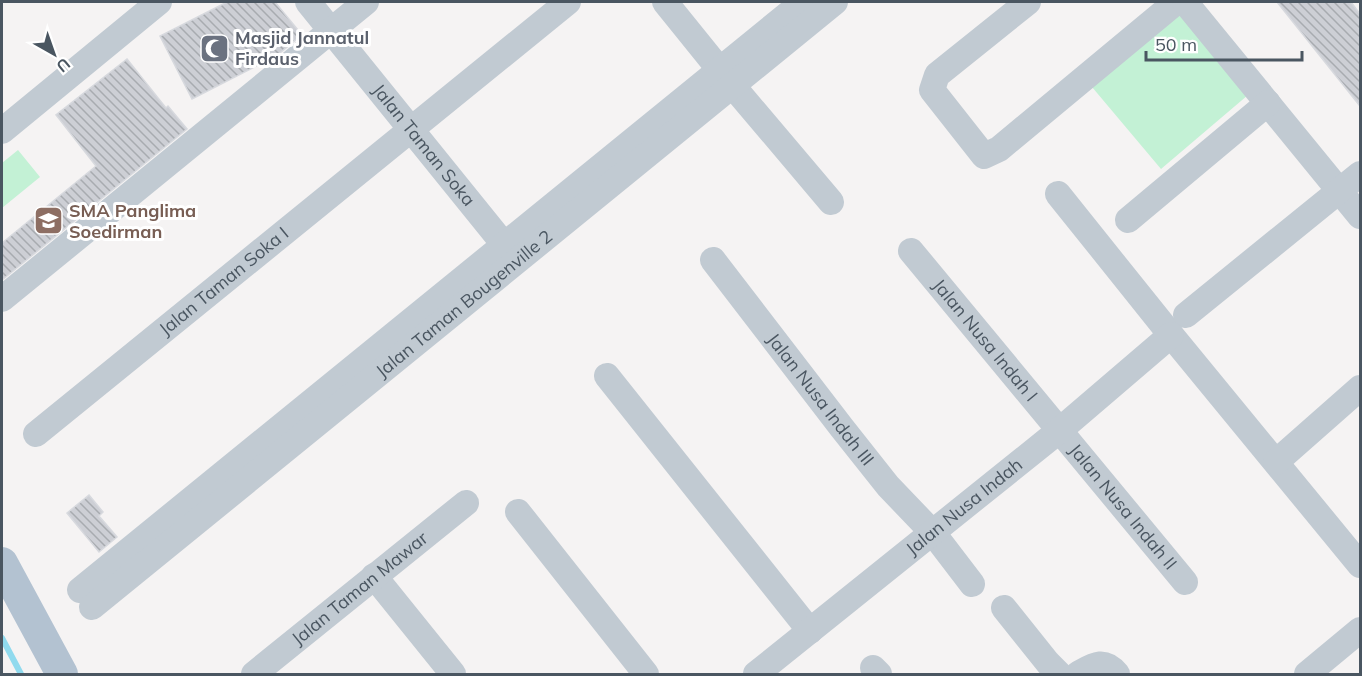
<svg xmlns="http://www.w3.org/2000/svg" width="1362" height="676" font-family="Mulish,sans-serif">
  <style>
    .pitch { fill: #c3f1d5 }
    .lines { fill: none; stroke-linecap: round; stroke-linejoin: round }
    .stream { stroke: #90daee; stroke-width: 6 }
    .building { fill: url(#building-back-hatch); stroke: #d7d9de; stroke-width: 1.5 }
    .minor { stroke: #c1cad2; stroke-width: 26 }
    .major { stroke: #b3c2d1; stroke-width: 32 }
    .labels { text-anchor: middle; stroke-width: 6; stroke-linejoin: round; paint-order: stroke }
    .worship-label { font-size: 18px; font-weight: bold; fill: #5b616d; stroke: #fff; text-anchor: start }
    .street-label { font-size: 18px; fill: #4a5661; stroke: #fff }
    .education-label { font-size: 18px; font-weight: bold; fill: #785e54; stroke: #fff; text-anchor: start }
  </style>
  <defs>
    <pattern id="building-back-hatch" width="6" height="6" patternUnits="userSpaceOnUse" patternTransform="scale(1.5)"><rect width="6" height="6" fill="#cdcfd5"/><path d="M-1 5l2 2M0 0l6 6M5-1l2 2" fill="none" stroke="#a8abb0"/></pattern>
  </defs>
  <rect width="100%" height="100%" fill="#f5f3f3"/>
  <path class="pitch" d="M1180,14L1248,95L1161,169L1092,87Z
    M18,150L40,177L2,208V163Z"/>
  <g class="lines">
    <path class="stream" d="M2,638L21,674"/>
  </g>
  <path class="building" d="M227,2H275L302,35L276,56L192,99L160,36Z
    M1277,2H1351L1360,14V106Z
    M127,59L166,108L168,106L187,129L2,280V243L96,166L56,115Z
    M89,495L103,512L99,516L117,537L99,552L67,513Z"/>
  <g class="lines">
    <g class="minor">
      <path id="s1" d="M308,2L515,258"/>
      <path d="M665,2L732,85L831,202"/>
      <path d="M1028,2L937,75L932,90L984,156L999,149L1176,2"/>
      <path d="M1185,2L1360,216"/>
      <path d="M2,131L159,2"/>
      <path d="M1058,194L1171,335L1360,565"/>
      <path d="M1128,220L1268,103"/>
      <path id="s2" d="M911,251L1185,582"/>
      <path id="s3" d="M713,260L842,428L888,486L933,533L972,584"/>
      <path d="M2,299L366,2"/>
      <path d="M1186,315L1360,174"/>
      <path d="M607,376L810,631"/>
      <path id="s4" d="M36,434L568,2"/>
      <path d="M1276,462L1360,388"/>
      <path d="M518,512L646,674"/>
      <path d="M374,576L453,674"/>
      <path d="M80,590L803,2"/>
      <path id="s5" d="M92,607L835,2"/>
      <path d="M1004,608L1048,663L1059,674"/>
      <path d="M873,668L879,674"/>
      <path id="s6" d="M254,674L466,503"/>
      <path id="s7" d="M756,674L1060,430L1171,335"/>
      <path d="M1078,674C1094,665 1104,658 1117,674"/>
      <path d="M1307,674L1360,630"/>
    </g>
    <path class="major" d="M2,563L62,674"/>
  </g>
  <defs>
    <symbol id="mosque-square" viewBox="-11 -11 22 22"><rect x="-9" y="-9" width="18" height="18" rx="4" fill="#6b7280" stroke="#fff"/><path d="M3.5-4.9A6 6 0 1 0 3.5 4.9A5 5 0 1 1 3.5-4.9Z" fill="#fff"/></symbol>
    <symbol id="school-square" viewBox="-11 -11 22 22"><rect x="-9" y="-9" width="18" height="18" rx="4" fill="#8d6e63" stroke="#fff"/><path d="M0-5L7-2L0 1L-7-2ZM-4 1L0 2.5L4 1V4Q0 6-4 4Z" fill="#fff"/></symbol>
  </defs>
  <g fill-rule="evenodd">
    <use href="#mosque-square" x="198" y="32" width="33" height="33"/>
    <use href="#school-square" x="32" y="204" width="33" height="33"/>
  </g>
  <g class="labels">
    <g class="worship-label">
      <text x="235" y="44">Masjid Jannatul<tspan x="235" dy="21">Firdaus</tspan></text>
    </g>
    <g class="street-label">
      <text dy="6" stroke="none"><textPath href="#s1" startOffset="184">Jalan Taman Soka</textPath></text>
      <text dy="6" stroke="none"><textPath href="#s4" startOffset="242">Jalan Taman Soka I</textPath></text>
      <text dy="6" stroke="none"><textPath href="#s5" startOffset="480">Jalan Taman Bougenville 2</textPath></text>
      <text dy="6" stroke="none"><textPath href="#s2" startOffset="116">Jalan Nusa Indah I</textPath></text>
      <text dy="6" stroke="none"><textPath href="#s3" startOffset="176">Jalan Nusa Indah III</textPath></text>
      <text dy="6" stroke="none"><textPath href="#s2" startOffset="332">Jalan Nusa Indah II</textPath></text>
      <text dy="6" stroke="none"><textPath href="#s7" startOffset="267">Jalan Nusa Indah</textPath></text>
      <text dy="6" stroke="none"><textPath href="#s6" startOffset="136">Jalan Taman Mawar</textPath></text>
    </g>
    <g class="education-label">
      <text x="69" y="217">SMA Panglima<tspan x="69" dy="21">Soedirman</tspan></text>
    </g>
  </g>
  <rect width="1362" height="676" fill="none" stroke="#4a5661" stroke-width="6"/>
  <g transform="translate(54 54) rotate(140)" stroke="#ffffff" stroke-width="4.5" paint-order="stroke">
  <path d="M0-4.5L10 22L0 15L-10 22Z" fill="#4a5661"/>
  <text y="-9" font-size="16" font-weight="bold" text-anchor="middle" fill="#4a5661">U</text>
  </g>
  <path d="M1146 51v9h156v-9" fill="none" stroke="#4a5661" stroke-width="3"/>
  <text x="1155" y="51" font-size="18" fill="#4a5661" stroke="#ffffff" stroke-width="4.5" paint-order="stroke">50 m</text>
</svg>
